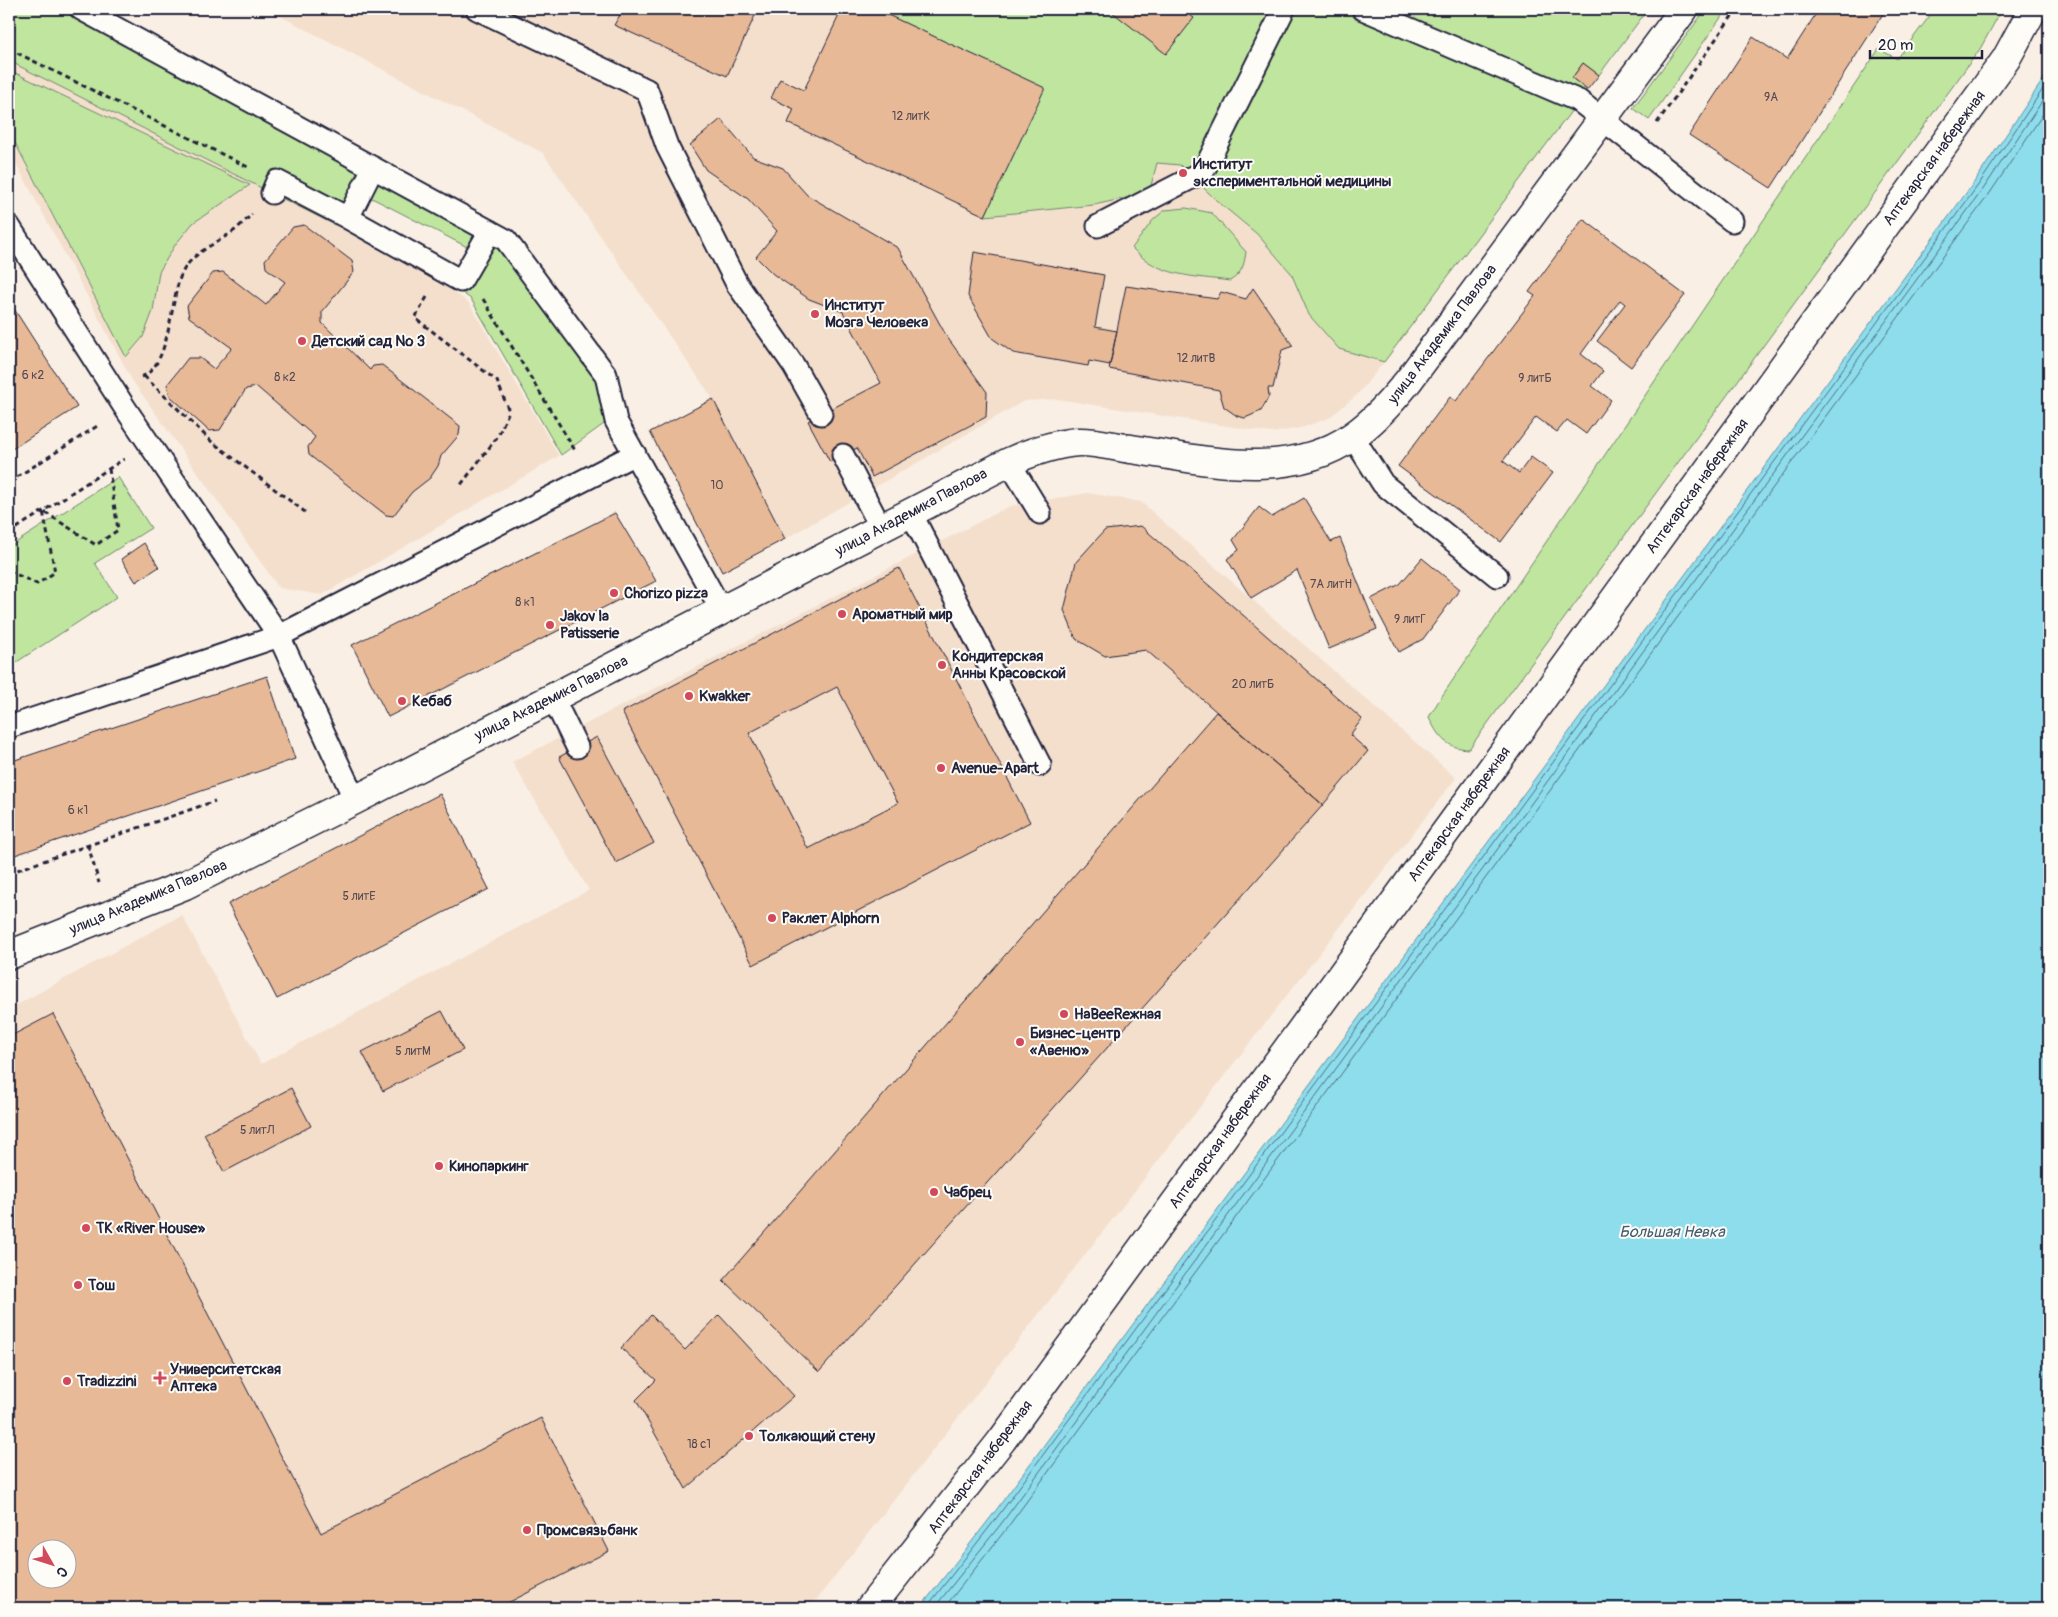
<svg xmlns="http://www.w3.org/2000/svg" width="2058" height="1617" font-family="Pangolin,sans-serif">
  <style>
    .built { fill: #f4dfcd; fill-rule: evenodd }
    .green { fill: #bfe59f; stroke: #70846d }
    .water { fill: #8eddec; stroke: #6392a5 }
    .lines { fill: none; stroke-linecap: round; stroke-linejoin: round }
    .shore { stroke: #4d6d82; stroke-width: 1 }
    .building { fill: #e7b997; stroke: #22223b; fill-rule: evenodd }
    .lane-casing { stroke: #22223b; stroke-width: 25 }
    .street-casing { stroke: #22223b; stroke-width: 31 }
    .secondary-casing { stroke: #22223b; stroke-width: 31 }
    .path { stroke: #22223b; stroke-width: 3; stroke-dasharray: 5 4; stroke-linecap: butt }
    .lane { stroke: #fdfcf7; stroke-width: 21 }
    .street { stroke: #fdfcf7; stroke-width: 28 }
    .secondary { stroke: #fdfcf7; stroke-width: 28 }
    .poi-dot { fill: #d1495b; stroke: #fdfcf7; stroke-width: 2 }
    .labels { text-anchor: middle; stroke-width: 4; stroke-linejoin: round; paint-order: stroke }
    .number-label { font-size: 12px; fill: #534852 }
    .street-label { font-size: 15px; fill: #22223b; stroke: #fdfcf7 }
    .poi-label { font-size: 15px; font-weight: bold; fill: #22223b; stroke: #fdfcf7; text-anchor: start }
    .water-label { font-size: 16px; font-style: italic; fill: #425a70; stroke: #fdfcf7 }
  </style>
  <rect width="100%" height="100%" fill="#f9efe4"/>
  <filter id="ink" filterUnits="userSpaceOnUse"><feTurbulence type="fractalNoise" baseFrequency=".02" numOctaves="2"/><feDisplacementMap in="SourceGraphic" scale="10" xChannelSelector="R" yChannelSelector="G"/><feConvolveMatrix kernelMatrix="1 2 1 2 8 2 1 2 1" color-interpolation-filters="sRGB"/></filter>
  <g filter="url(#ink)">
    <path class="built" d="M267,9H1648L1384,362L1357,395L1329,418L1301,428L1271,433L1057,399L1024,401L785,539L713,399L543,153Z
      M9,61L335,225L437,280L469,303L559,456L322,595L279,588L132,380L9,150Z
      M1088,493L1141,502L1456,778L810,1608H9V1009L182,915L261,1064L589,890L512,762L1010,506ZM38,1550H68V1580H38Z"/>
    <path class="green" d="M9,9H58L366,172L335,225L9,61Z
      M875,9H1648L1599,75L1583,63L1572,78L1587,90L1384,362L1339,349L1309,315L1291,273L1257,234L1217,201L1180,165L1157,163L1149,193L1094,205L985,216L1044,88Z
      M1706,9H1727L1649,120L1633,108Z
      M1935,9H2002L1980,49L1469,749C1446,748 1438,737 1429,717L1438,702L1879,49L1897,59Z
      M9,70L250,185L193,223L175,245L159,272L153,311L143,337L126,357L9,131Z
      M373,175L485,235L475,251L364,194Z
      M1186,208L1212,213L1246,252C1244,266 1242,273 1230,281C1193,276 1159,277 1132,248L1153,220L1165,210Z
      M491,238L600,380L608,421L561,455L471,299L461,292Z
      M118,477L151,528L95,563L117,597L9,667V547Z"/>
    <path class="water" d="M2049,71V1608H920L991,1517L1975,181Z"/>
    <g class="lines">
      <path class="shore" d="M926,1608L995,1520L1979,184L2049,80
        M934,1608L1001,1524L1984,188L2049,91
        M944,1608L1007,1528L1990,193L2049,105"/>
    </g>
    <path class="building" d="M607,9H758L727,76L614,25L620,15Z
      M842,9H875L1045,88L985,216L788,123L794,109L771,98L780,79L804,90Z
      M1113,9H1182L1194,18L1166,54L1111,11Z
      M1819,9H1886L1771,188L1689,135L1753,37L1787,59Z
      M1583,63L1599,75L1587,90L1572,78Z
      M721,119L753,157L783,168L807,195L898,248L947,337L987,392L986,417L872,477L857,448L830,462L808,421L881,383L843,312L809,299L773,274L756,257L777,231L748,199L706,170L690,145Z
      M1583,219L1685,295L1631,367L1597,341L1625,304L1620,300L1581,354L1603,371L1592,386L1611,400L1586,434L1567,420L1557,432L1536,417L1503,461L1519,473L1531,457L1553,473L1501,542L1398,466L1450,397L1456,401L1535,296L1529,292Z
      M304,225L352,261L354,272L322,312V323L370,370L373,366L382,365L460,426L459,435L441,456L438,466L430,478L412,492L393,516L386,515L309,455L308,447L315,437L257,387L246,389L220,430L209,431L170,396L167,385L188,358H200L214,369L232,348L189,317L187,306L213,273L223,272L266,305L285,282L266,268L265,260L293,227Z
      M974,252L1104,275L1095,327L1117,331L1110,365L1089,361L1088,366L1013,353L992,338L968,296Z
      M1126,286L1217,299L1221,292L1246,299L1253,288L1293,346L1282,350L1273,388H1268L1269,396L1261,411L1245,418L1237,416L1224,407L1219,390L1109,369Z
      M9,301L77,407L9,451Z
      M713,399L785,539L722,572L650,432Z
      M1304,498L1331,542L1340,538L1377,629L1329,649L1297,570L1251,598L1227,559L1239,550L1233,540L1259,507L1272,517Z
      M615,513L656,581L388,717L352,645Z
      M1141,526L1362,719L1350,735L1368,751L1323,805L1146,650L1105,656L1076,639L1064,610L1076,562L1105,530Z
      M144,543L159,567L136,582L121,559Z
      M1422,558L1460,589L1423,639L1399,652L1371,599L1400,584Z
      M899,568L1030,822L753,965L622,712ZM837,687L898,803L808,849L749,733Z
      M267,676L295,759L9,857V762Z
      M1216,712L1323,805L819,1372L723,1280Z
      M597,737L654,843L616,863L559,757Z
      M440,794L489,889L277,999L228,904Z
      M442,1011L463,1050L383,1091L362,1052Z
      M53,1014L321,1533L541,1418L609,1551L498,1608H9V1037ZM38,1550H68V1580H38Z
      M291,1088L311,1126L224,1172L204,1134Z
      M651,1315L685,1350L719,1315L794,1396L686,1489L636,1400L656,1380L621,1348Z"/>
    <g class="lines">
      <defs>
        <path id="lane" d="M81,9L506,240L606,375L616,421L722,611
          M477,9L647,90L667,146L737,284L794,366L821,414
          M1363,9L1579,101L1732,221
          M272,193L277,181L348,218L373,168
          M348,218L461,281L490,231
          M9,226L125,408L279,636L355,800
          M1098,226L1203,172L1284,9
          M1353,437L1383,484L1497,576
          M843,455L881,528
          M1009,462L1040,513
          M911,513L1040,765
          M553,698L577,747
          M9,727L279,636L635,454"/>
        <path id="street" d="M9,955L185,885L355,800L1009,462C1031,452 1055,444 1078,442C1095,441 1115,447 1131,449C1203,460 1288,482 1353,436C1375,421 1393,400 1409,380L1684,9"/>
        <path id="secondary" d="M870,1608L1002,1440L1469,800L2006,59L2033,9"/>
      </defs>
      <use href="#lane" class="lane-casing"/>
      <use href="#street" class="street-casing"/>
      <use href="#secondary" class="secondary-casing"/>
      <path class="path" d="M9,49L250,168
        M1657,123L1737,9
        M427,297L415,318L497,381L509,411L498,436L460,486
        M483,299L576,452
        M144,376L212,442L305,512
        M141,377C171,367 170,297 182,273C193,251 217,244 235,230C241,225 247,219 252,214
        M9,482L99,425
        M9,533L124,459
        M9,571L37,584L55,572L43,511L96,545L118,530L109,469
        M88,845L99,883
        M9,873L215,801"/>
      <use href="#lane" class="lane"/>
      <use href="#street" class="street"/>
      <use href="#secondary" class="secondary"/>
    </g>
  </g>
  <g class="poi-dot">
    <circle cx="1183" cy="173" r="5"/>
    <circle cx="815" cy="314" r="5"/>
    <circle cx="302" cy="341" r="5"/>
    <circle cx="614" cy="593" r="5"/>
    <circle cx="842" cy="614" r="5"/>
    <circle cx="550" cy="625" r="5"/>
    <circle cx="942" cy="665" r="5"/>
    <circle cx="689" cy="696" r="5"/>
    <circle cx="402" cy="701" r="5"/>
    <circle cx="941" cy="768" r="5"/>
    <circle cx="772" cy="918" r="5"/>
    <circle cx="1064" cy="1014" r="5"/>
    <circle cx="1020" cy="1042" r="5"/>
    <circle cx="439" cy="1166" r="5"/>
    <circle cx="934" cy="1192" r="5"/>
    <circle cx="86" cy="1228" r="5"/>
    <circle cx="78" cy="1285" r="5"/>
    <path d="M157.5 1370.5h5v5h5v5h-5v5h-5v-5h-5v-5h5z"/>
    <circle cx="67" cy="1381" r="5"/>
    <circle cx="749" cy="1436" r="5"/>
    <circle cx="527" cy="1530" r="5"/>
  </g>
  <g class="labels">
    <g class="number-label">
      <text x="1771" y="101">9А</text>
      <text x="911" y="120">12 литК</text>
      <text x="1196" y="362">12 литВ</text>
      <text x="33" y="379">6 к2</text>
      <text x="285" y="381">8 к2</text>
      <text x="1535" y="382">9 литБ</text>
      <text x="717" y="489">10</text>
      <text x="1331" y="588">7А литН</text>
      <text x="525" y="606">8 к1</text>
      <text x="1410" y="623">9 литГ</text>
      <text x="1253" y="688">20 литБ</text>
      <text x="78" y="814">6 к1</text>
      <text x="359" y="900">5 литЕ</text>
      <text x="413" y="1055">5 литМ</text>
      <text x="257" y="1134">5 литЛ</text>
      <text x="699" y="1448">18 с1</text>
    </g>
    <g class="street-label">
      <text transform="translate(1934 158) rotate(-54)" y="5">Аптекарская набережная</text>
      <text transform="translate(1442 334) rotate(-53)" y="5">улица Академика Павлова</text>
      <text transform="translate(1697 486) rotate(-54)" y="5">Аптекарская набережная</text>
      <text transform="translate(911 512) rotate(-28)" y="5">улица Академика Павлова</text>
      <text transform="translate(551 698) rotate(-27)" y="5">улица Академика Павлова</text>
      <text transform="translate(1459 814) rotate(-54)" y="5">Аптекарская набережная</text>
      <text transform="translate(148 897) rotate(-23)" y="5">улица Академика Павлова</text>
      <text transform="translate(1220 1141) rotate(-54)" y="5">Аптекарская набережная</text>
      <text transform="translate(980 1467) rotate(-53)" y="5">Аптекарская набережная</text>
    </g>
    <g class="poi-label">
      <text x="1193" y="169">Институт<tspan x="1193" dy="17">экспериментальной медицины</tspan></text>
      <text x="825" y="310">Институт<tspan x="825" dy="17">Мозга Человека</tspan></text>
      <text x="312" y="346">Детский сад № 3</text>
      <text x="624" y="598">Chorizo pizza</text>
      <text x="852" y="619">Ароматный мир</text>
      <text x="560" y="621">Jakov la<tspan x="560" dy="17">Patisserie</tspan></text>
      <text x="952" y="661">Кондитерская<tspan x="952" dy="17">Анны Красовской</tspan></text>
      <text x="699" y="701">Kwakker</text>
      <text x="412" y="706">Кебаб</text>
      <text x="951" y="773">Avenue-Apart</text>
      <text x="782" y="923">Раклет Alphorn</text>
      <text x="1074" y="1019">НаBeeRежная</text>
      <text x="1030" y="1038">Бизнес-центр<tspan x="1030" dy="17">«Авеню»</tspan></text>
      <text x="449" y="1171">Кинопаркинг</text>
      <text x="944" y="1197">Чабрец</text>
      <text x="96" y="1233">ТК «River House»</text>
      <text x="88" y="1290">Тош</text>
      <text x="170" y="1374">Университетская<tspan x="170" dy="17">Аптека</tspan></text>
      <text x="77" y="1386">Tradizzini</text>
      <text x="759" y="1441">Толкающий стену</text>
      <text x="537" y="1535">Промсвязьбанк</text>
    </g>
    <g class="water-label">
      <text x="1672" y="1237">Большая Невка</text>
    </g>
  </g>
  <rect width="2058" height="1617" fill="none" stroke="#fdfcf7" stroke-width="30"/>
  <rect x="15" y="15" width="2028" height="1587" fill="none" stroke="#22223b" stroke-width="2" filter="url(#ink)"/>
  <g transform="translate(52 1564) rotate(129)"><circle r="24" fill="#fdfcf7" stroke="#a5a5ac"/>
  <path d="M0-4L9 19L0 12L-9 19Z" fill="#d1495b"/>
  <text y="-8" font-size="14" font-weight="bold" text-anchor="middle" fill="#22223b">С</text>
  </g>
  <path d="M1870 50v8h112v-8" fill="none" stroke="#22223b" stroke-width="2.5"/>
  <text x="1878" y="50" font-size="15" fill="#22223b" stroke="#fdfcf7" stroke-width="4" paint-order="stroke">20 m</text>
</svg>
